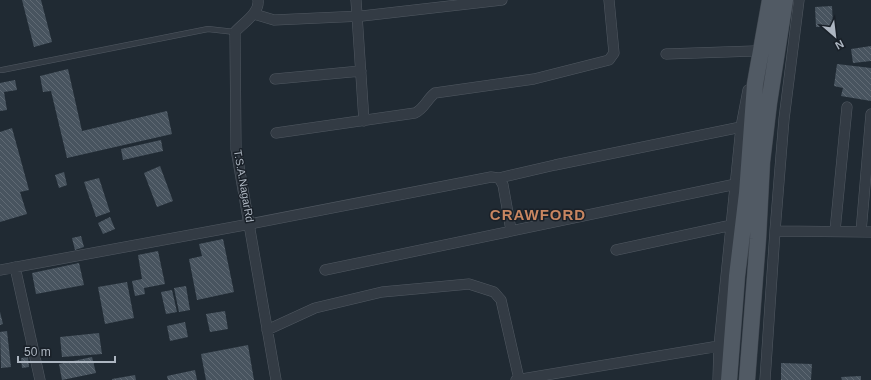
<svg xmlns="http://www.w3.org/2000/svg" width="871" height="380" font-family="Helvetica,sans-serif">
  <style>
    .building { fill: url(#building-back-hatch) }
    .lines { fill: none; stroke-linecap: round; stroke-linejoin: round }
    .lane-casing { stroke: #515962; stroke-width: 6 }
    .street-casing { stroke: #515962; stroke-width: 11 }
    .primary-casing { stroke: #3d444d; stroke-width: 17 }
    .lane { stroke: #333b44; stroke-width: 5 }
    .street { stroke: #333b44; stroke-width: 10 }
    .primary { stroke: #515a64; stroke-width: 16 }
    .labels { text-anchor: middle; stroke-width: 3; stroke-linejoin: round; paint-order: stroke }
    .street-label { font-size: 11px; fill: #adb6c1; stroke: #192028 }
    .district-label { font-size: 15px; font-weight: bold; letter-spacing: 1px; fill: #c88661; stroke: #192028 }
  </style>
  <defs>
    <pattern id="building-back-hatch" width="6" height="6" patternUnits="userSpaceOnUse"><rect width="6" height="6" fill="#48545f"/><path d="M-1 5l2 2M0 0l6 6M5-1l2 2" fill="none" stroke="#606a74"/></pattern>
  </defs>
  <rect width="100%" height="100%" fill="#202a33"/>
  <path class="building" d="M22,0H41L52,42L34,47Z
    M832,6L833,26L816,27L815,7Z
    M871,46V61L853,63L851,49Z
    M837,64L871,68V101L841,96L843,88L834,86Z
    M68,69L82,131L167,111L172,134L67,158L51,91L43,92L40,76Z
    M15,80L17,90L4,92L7,110L0,111V83Z
    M12,128L29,190L20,192L27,214L0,222V132Z
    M161,140L163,151L123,160L121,149Z
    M160,166L173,201L157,207L144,173Z
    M64,172L67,185L59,188L55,175Z
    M99,178L110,212L96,217L84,182Z
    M110,217L115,229L103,234L98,223Z
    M81,236L84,247L75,250L72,238Z
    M223,239L234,292L197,300L189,259L202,256L199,244Z
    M158,251L165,284L144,288L145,294L135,296L132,281L142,279L138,255Z
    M79,263L84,285L36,294L32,273Z
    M127,282L134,318L105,324L98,287Z
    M186,286L190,310L179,312L174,288Z
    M172,290L177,312L166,314L161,292Z
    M225,311L228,329L210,332L206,314Z
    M0,312L3,324L0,325Z
    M185,322L188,337L170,341L167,326Z
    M7,331L11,367L1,368L0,332Z
    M99,333L102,354L62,357L60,337Z
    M248,345L254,380H206L201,354Z
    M28,357L29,367L22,368L21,358Z
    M92,357L96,373L62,380L59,364Z
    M781,363L812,364L811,380H781Z
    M195,370L197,380H168L167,376Z
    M135,375L136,380H112V379Z
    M861,376V380H842L841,377Z"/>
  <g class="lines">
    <defs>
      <path id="lane" d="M2,70L208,29L235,32"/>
      <path id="street" d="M258,0C260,13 243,23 235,32L236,149L276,380
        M356,0L364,121
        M254,14L274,20L362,16L502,0
        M666,54L754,51
        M275,79L361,71
        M276,133L415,113C424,109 427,99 435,93L534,79L609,60L614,53L609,0
        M499,178L555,165L741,127
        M775,231L784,119L799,0
        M835,231L847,107
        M861,232L871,114
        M616,250L732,225
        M15,267L40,380
        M0,270L250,224L491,177L499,178L503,185L511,230
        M325,270L736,184
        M267,330L315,308L382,292L469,284L494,292L501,300L519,379
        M516,380L719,346
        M718,380L719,346L741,127L748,90
        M765,380L775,231L871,232"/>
      <path id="primary" d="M729,380L737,276L747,193L755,84L770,0
        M747,380L758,239L762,162L769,103L785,0"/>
    </defs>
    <use href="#lane" class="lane-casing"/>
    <use href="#street" class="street-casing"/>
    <use href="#primary" class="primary-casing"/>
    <use href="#lane" class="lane"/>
    <use href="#street" class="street"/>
    <use href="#primary" class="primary"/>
  </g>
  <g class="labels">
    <g class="street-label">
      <text transform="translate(244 186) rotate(80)" y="4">T.S.A.NagarRd</text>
    </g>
    <g class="district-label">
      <text x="538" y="220">CRAWFORD</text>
    </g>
  </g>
  <g transform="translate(835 36) rotate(152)" stroke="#192028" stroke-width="3" paint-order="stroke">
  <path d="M0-3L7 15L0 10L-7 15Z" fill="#adb6c1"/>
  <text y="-6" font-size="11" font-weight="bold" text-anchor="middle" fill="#adb6c1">N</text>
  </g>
  <path d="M18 356v6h97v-6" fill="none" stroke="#adb6c1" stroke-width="2"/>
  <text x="24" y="356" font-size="12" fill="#adb6c1" stroke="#192028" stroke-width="3" paint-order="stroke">50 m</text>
</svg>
